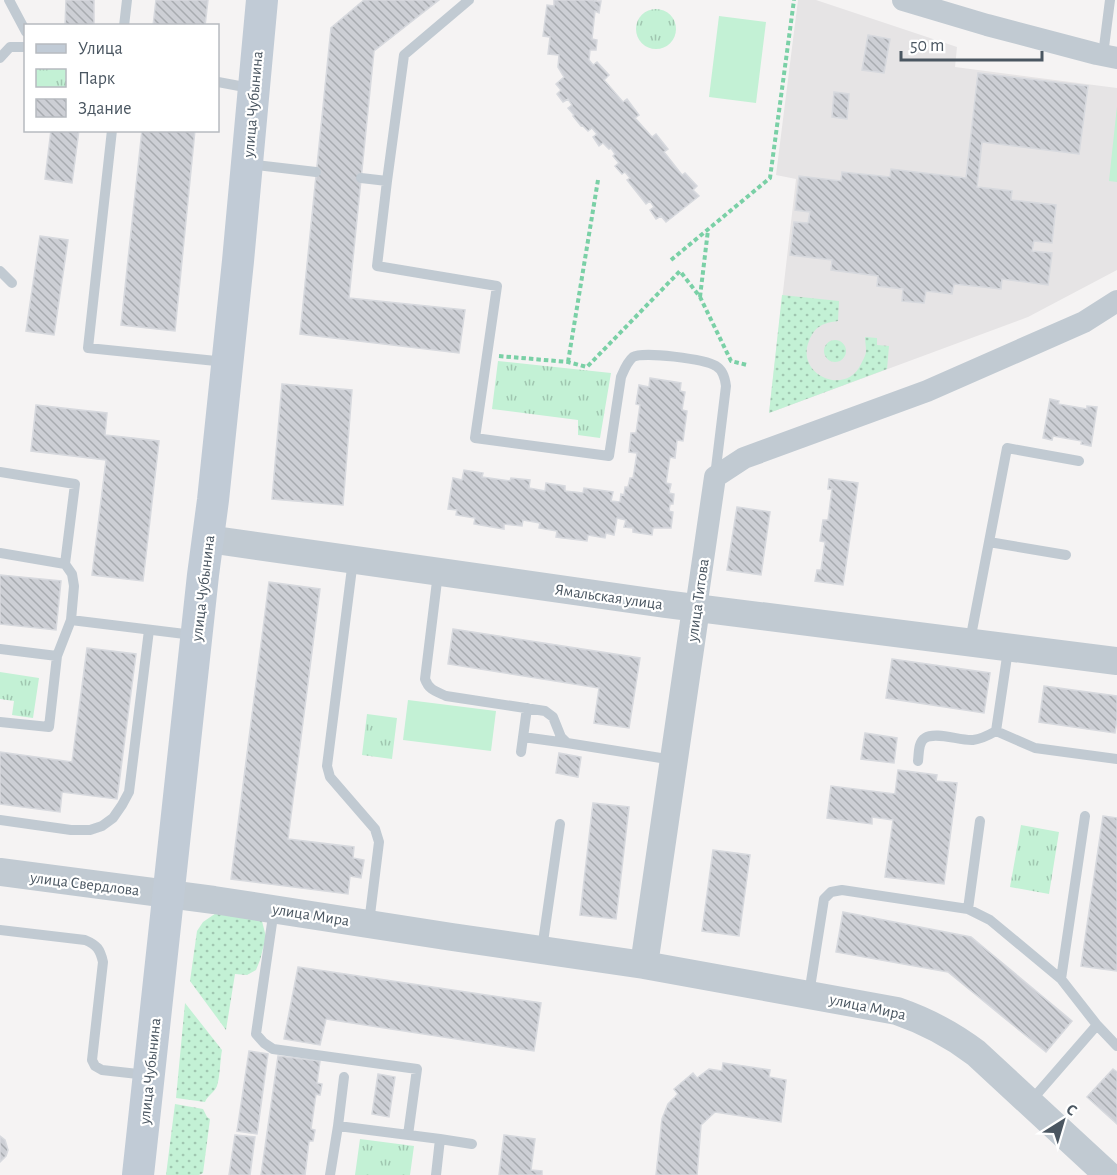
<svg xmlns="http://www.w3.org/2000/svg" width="1117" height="1175" font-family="'Alegreya Sans',sans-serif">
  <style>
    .education { fill: #e6e4e5 }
    .grass { fill: url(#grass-dots) }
    .park { fill: url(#park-tufts) }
    .pitch { fill: #c3f1d5 }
    .building { fill: url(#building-back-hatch); stroke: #d7d9de; stroke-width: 1.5 }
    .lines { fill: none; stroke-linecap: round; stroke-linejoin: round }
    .path { stroke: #7ad0a6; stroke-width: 4; stroke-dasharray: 4.5 3; stroke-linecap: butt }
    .service { stroke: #c1cad2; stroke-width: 10 }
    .minor { stroke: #c1cad2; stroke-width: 22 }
    .tertiary { stroke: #c1cad2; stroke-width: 28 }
    .secondary { stroke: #c1cbd6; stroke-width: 32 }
    .labels { text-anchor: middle; stroke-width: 4.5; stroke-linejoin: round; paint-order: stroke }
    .street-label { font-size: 16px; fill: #4a5661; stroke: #fff }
  </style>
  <defs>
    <pattern id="grass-dots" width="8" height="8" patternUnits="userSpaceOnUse" patternTransform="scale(1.5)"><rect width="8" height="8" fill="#c3f1d5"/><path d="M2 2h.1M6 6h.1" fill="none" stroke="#a0c6b0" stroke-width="1.8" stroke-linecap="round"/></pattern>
    <pattern id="park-tufts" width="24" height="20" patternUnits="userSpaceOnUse" patternTransform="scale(1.5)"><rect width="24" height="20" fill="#c3f1d5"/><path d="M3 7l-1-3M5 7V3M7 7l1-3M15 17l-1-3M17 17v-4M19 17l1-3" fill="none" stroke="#a0c6b0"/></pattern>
    <pattern id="building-back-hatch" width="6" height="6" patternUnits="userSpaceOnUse" patternTransform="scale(1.5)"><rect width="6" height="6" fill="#cdcfd5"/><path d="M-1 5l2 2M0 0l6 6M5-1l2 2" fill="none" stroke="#a8abb0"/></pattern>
  </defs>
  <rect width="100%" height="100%" fill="#f5f3f3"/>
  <path class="education" d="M798,0H816L957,47L955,67L1117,88V270L1028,317L769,413L796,179L776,175Z"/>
  <path class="grass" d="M782,295L839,301L838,321C823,323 815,326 809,341C795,375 846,397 861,364C863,360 866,355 866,351C866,346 865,341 865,337L877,338V345L889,346L887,369L769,413Z
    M824 351a11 11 0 1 1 22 0a11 11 0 1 1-22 0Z
    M219,911L262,921L266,937L260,960L256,970L247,975L235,974L226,1030L190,981L197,931L203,922Z
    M185,1003L222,1050C220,1061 220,1077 217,1086C214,1093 208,1095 205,1102L176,1098Z
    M175,1104L203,1109L207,1117L210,1119L203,1173L199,1175H166Z"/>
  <path class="park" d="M636 29a20 20 0 1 1 40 0a20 20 0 1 1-40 0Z
    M498,361L611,373L600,438L578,435V420L492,409Z
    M0,672L39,678L33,718L12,715L14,701L0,699Z
    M367,714L397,718L392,759L362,755Z
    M1021,825L1059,832L1049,894L1010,887Z
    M360,1139L414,1146L410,1175H355Z"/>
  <path class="pitch" d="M719,16L766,22L756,103L709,97Z
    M1117,106V182L1109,181Z
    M408,700L496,711L491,751L403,740Z"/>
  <path class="building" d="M66,0H94V26H65Z
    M156,0H208L205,26H153Z
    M364,0H439L374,51L349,298L465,310L459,353L300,334L331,28Z
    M554,0H596L595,1H601L599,13L595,11L592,39L597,40L596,50H590L589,60L593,65L597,62L609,75L604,80L623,102L627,99L639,115L635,118L652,137L656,134L668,149L664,152L682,175L685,173L697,186L693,190L699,196L666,222L661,216L656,219L650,210L654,207L650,201L646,204L627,180L630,178L625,172L622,174L615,166L619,163L613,156L615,154L611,148L609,149L603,143L599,146L593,137L597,134L592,128L588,131L582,125L581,126L573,116L574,115L568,108L572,105L568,99L563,102L557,94L561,90L556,84L564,77L558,67L559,55L548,54L550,37L543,36L547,5L554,6Z
    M868,35L890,39L884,73L862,70Z
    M978,73L1088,86L1079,154L982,142L977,187L1012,191L1011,200L1056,205L1052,243L1034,241L1032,251L1052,253L1048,285L1002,279L1001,289L954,284L952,294L926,291L924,303L902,301L903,289L877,286L878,276L831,270L832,260L790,255L794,222L808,223L810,212L795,210L799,176L841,181L842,172L890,177L891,169L966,178Z
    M834,92L849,94L847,119L832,117Z
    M51,130H79L72,183L45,179Z
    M142,130H195L175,331L121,325Z
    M40,236L68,240L54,335L26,331Z
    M650,378L681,383L680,391L685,392L682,410L687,411L683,441L677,440L675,458L670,457L666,483L671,484L669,493L674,494L673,504H670L669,511L673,512L671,528H653L652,535L633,532V528L624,527L626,520L617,518L614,535L606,533L605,538L588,535L587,541L556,537L557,531L539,528L540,523L523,520L522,526L504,524V529L474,524L475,518L456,515L457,510L448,509L453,478L462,480L464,470L483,473L482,477L510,481L511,478L530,480L529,488L545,491L546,483L565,486V491L583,493L584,488L613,492L611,501L620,502L621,494L624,495L625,487H628L630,478H633L637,453L629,452L631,433H636L640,405L636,404L639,385L649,387Z
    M282,384L352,390L343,505L272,499Z
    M1050,399L1059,401L1058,404L1087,409V406L1097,407L1091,446L1081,444L1082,441L1053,436L1052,440L1043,438Z
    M36,405L107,413L105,435L159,441L143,581L92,575L106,460L31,451Z
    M829,479L858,483L843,585L815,581L817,570H821L825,542L820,541L823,520H828L832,489H828Z
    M737,507L770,512L761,575L727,570Z
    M0,575L61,581L56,630L0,624Z
    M269,582L320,589L288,839L354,847L353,858L364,860L361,878L350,876L348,894L231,879Z
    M453,629L640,658L629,728L594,723L599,688L448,664Z
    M87,648L136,654L117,799L62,792L60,812L0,804V752L72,762Z
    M892,659L990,673L984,713L886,698Z
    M1044,686L1117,696V719L1115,733L1039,722Z
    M865,733L897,738L894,763L861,759Z
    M559,753L581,757L578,777L556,773Z
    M898,770L937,775L936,781L957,783L944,884L885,877L893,820L872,817V824L827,818L831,786L895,794Z
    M593,803L629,807L616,919L580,915Z
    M1103,816L1117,818V971L1081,966Z
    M713,850L750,855L739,936L702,931Z
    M843,912L971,937L1072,1021L1046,1052L948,972L836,952Z
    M298,967L541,1003L534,1051L326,1019L320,1045L284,1039Z
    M249,1051L268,1054L257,1134L237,1131Z
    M278,1056L320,1061L317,1083L322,1084L320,1095L316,1094L311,1129L315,1130L313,1141H309L305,1175H261Z
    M723,1063L770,1070L769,1077L786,1080L781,1122L715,1112L701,1125L697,1175H656L662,1119L668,1104L678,1094L674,1089L693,1073L697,1078L709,1069L722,1071Z
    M1113,1069L1117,1072V1124L1087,1097Z
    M378,1074L395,1077L389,1117L372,1114Z
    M235,1135L255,1137L250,1175H229Z
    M504,1135L535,1139L531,1170L542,1171V1175H499Z
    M0,1136L5,1140L8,1150L6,1156L0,1162Z"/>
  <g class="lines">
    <path class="path" d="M671,260L770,178L794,0
      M700,297L708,230
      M499,356L568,362L587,367L680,271L700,297L731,361L747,365
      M568,362L598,180"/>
    <path class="service" d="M9,0L26,32
      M124,26L127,0
      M1103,55L1110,0
      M0,58L10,47H26
      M218,82L250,88
      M112,130L88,348L226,362
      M248,164L316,172
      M361,178L387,181L404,55L469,0
      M387,181L377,266L497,286L475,438L609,456L621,377C624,370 627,362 633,357C643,351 705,359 716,366C723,370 725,378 726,386L715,476
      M0,271L12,283
      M0,472L75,484L65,564L72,574L74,586L71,620L57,656L49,727L0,722
      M989,542L1066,555
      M0,553L65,564
      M353,560L327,766L330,777L375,829L379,842L369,923
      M438,573L425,679C429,690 435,691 446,696L545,711L553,717L561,737L567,743L673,760
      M71,620L193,635
      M970,641L1007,448L1079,461
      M0,649L57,656
      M1008,650L996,731L1035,748L1117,759
      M523,737L567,743
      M521,752L527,708
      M918,761C919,754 918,742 925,738C936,731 960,741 973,740C982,739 989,735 996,731
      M0,820L71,830H90L102,826L113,818L122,805L129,792L149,630
      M274,909L256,1034L264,1043L273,1049L417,1069L408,1135
      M968,909L980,821
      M0,930L85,940C97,945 100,949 103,962L92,1060L95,1066L102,1070L147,1075
      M542,949L560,824
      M1061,979L1085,816
      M809,994L824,899L831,892L842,890L968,909L990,920L1061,979L1097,1025L1030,1102
      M1097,1025L1117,1046
      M338,1126L344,1077
      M440,1139L472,1144
      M330,1175L338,1126L440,1139L436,1175"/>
    <path class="minor" d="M903,0L987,25L1097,54L1117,58
      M696,608L715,477L744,458L927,391L1084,322L1117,301"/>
    <path class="tertiary" d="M208,539L665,604L1117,661
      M0,872L214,900L452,937L644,965L696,608
      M644,965L897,1011C926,1021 951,1034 976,1053L1108,1175"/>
    <path class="secondary" d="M138,1175L203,575L213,500L238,261L262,0"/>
  </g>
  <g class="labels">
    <g class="street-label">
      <text transform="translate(252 104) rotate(-85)" y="6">улица Чубынина</text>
      <text transform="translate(202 588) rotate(-83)" y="6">улица Чубынина</text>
      <text transform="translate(609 596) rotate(8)" y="6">Ямальская улица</text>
      <text transform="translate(697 600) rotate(-82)" y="6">улица Титова</text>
      <text transform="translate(85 883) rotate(7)" y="6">улица Свердлова</text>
      <text transform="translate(311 914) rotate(9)" y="6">улица Мира</text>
      <text transform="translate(868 1006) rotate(12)" y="6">улица Мира</text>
      <text transform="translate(149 1071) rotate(-84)" y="6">улица Чубынина</text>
    </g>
  </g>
  <rect x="24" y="24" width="195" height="108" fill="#ffffff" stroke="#b7bbc0" stroke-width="1.5"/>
  <rect x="36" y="44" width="30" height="9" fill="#c1cbd6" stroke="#b7bbc0" stroke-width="1.5"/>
  <text x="78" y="54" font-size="18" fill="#4a5661">Улица</text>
  <rect x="36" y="69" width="30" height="18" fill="url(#park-tufts)" stroke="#b7bbc0" stroke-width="1.5"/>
  <text x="78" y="84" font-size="18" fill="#4a5661">Парк</text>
  <rect x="36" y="99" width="30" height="18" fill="url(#building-back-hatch)" stroke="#b7bbc0" stroke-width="1.5"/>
  <text x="78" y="114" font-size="18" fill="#4a5661">Здание</text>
  <g transform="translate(1063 1121) rotate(37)" stroke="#ffffff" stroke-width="4.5" paint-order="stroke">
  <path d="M0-4.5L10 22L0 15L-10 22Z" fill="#4a5661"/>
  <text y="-9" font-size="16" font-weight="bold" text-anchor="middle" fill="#4a5661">С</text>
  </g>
  <path d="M901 51v9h141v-9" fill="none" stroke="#4a5661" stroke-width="3"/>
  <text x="910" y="51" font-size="18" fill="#4a5661" stroke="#ffffff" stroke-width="4.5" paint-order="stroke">50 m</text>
</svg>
